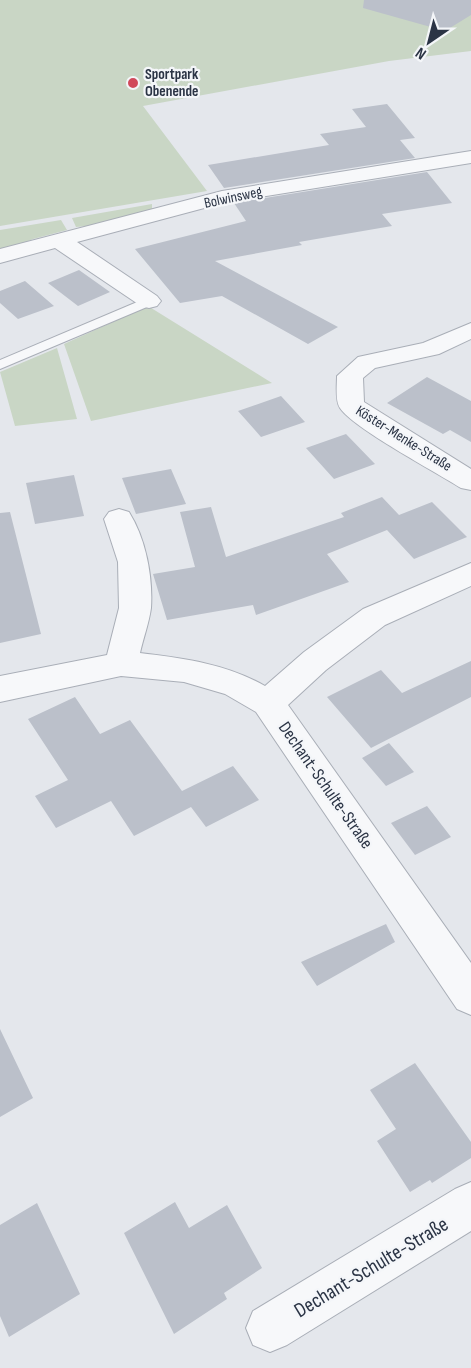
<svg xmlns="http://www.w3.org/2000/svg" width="471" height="1368" font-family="'Sofia Sans Condensed',sans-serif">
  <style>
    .green { fill: #c9d6c5 }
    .building { fill: #bbc0ca }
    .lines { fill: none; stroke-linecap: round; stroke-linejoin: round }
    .lane-casing { stroke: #a9aeb7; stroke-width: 2 }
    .street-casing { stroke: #a9aeb7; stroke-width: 2 }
    .lane { fill: #f7f8fa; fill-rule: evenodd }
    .street { fill: #f7f8fa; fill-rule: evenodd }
    .poi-dot { fill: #d1495b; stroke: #f4f6f9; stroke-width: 2 }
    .labels { text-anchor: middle; stroke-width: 4.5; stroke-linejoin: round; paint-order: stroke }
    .far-poi-label { font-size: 15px; font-weight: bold; fill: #2b3445; stroke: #f4f6f9; text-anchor: start }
    .far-street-label { font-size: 15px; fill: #2b3445; stroke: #f4f6f9 }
    .street-label { font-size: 18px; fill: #2b3445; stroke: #f4f6f9 }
    .near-street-label { font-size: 21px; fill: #2b3445; stroke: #f4f6f9 }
  </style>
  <rect width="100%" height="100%" fill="#e4e7ec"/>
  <path class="green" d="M0,0H471V51L389,61L143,106L207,191L0,226Z
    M152,204V212L97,225L76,227L72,218Z
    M61,220L67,230L33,239L0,253V230Z
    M148,306L272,383L91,421L64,344Z
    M57,348L77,419L15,426L0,372Z"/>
  <path class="building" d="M364,0H471V15L445,31L363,8Z
    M387,104L415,138L400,140L415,158L224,188L208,165L329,145L320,134L366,127L352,109Z
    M427,172L452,203L382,214L392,226L299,242L302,245L215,261L338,327L308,344L222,296L180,303L135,249L246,221L234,203Z
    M79,270L110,292L78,306L48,283Z
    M25,281L54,306L18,319L0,303V291Z
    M427,377L471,401V442L450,430L443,434L387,403Z
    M281,396L305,422L261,437L238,411Z
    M346,434L375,464L334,479L306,448Z
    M171,469L186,504L136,514L122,478Z
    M74,475L84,516L35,524L26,483Z
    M382,497L399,515L432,502L467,537L414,559L387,530L327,554L349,582L256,615L253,605L167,620L153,574L195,567L180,512L211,507L226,557L344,517L341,513Z
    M10,512L41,634L0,643V513Z
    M471,661V697L371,748L327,697L381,670L402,693Z
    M75,697L100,734L130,720L182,791L233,766L259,800L206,827L191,807L134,836L111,801L56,828L35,796L68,780L28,719Z
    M389,743L414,772L386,786L362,758Z
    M427,806L451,837L415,855L391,823Z
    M386,924L395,942L317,986L301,962Z
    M0,1029L33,1098L0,1117Z
    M415,1063L471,1142V1158L432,1183L430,1180L410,1192L377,1141L396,1129L370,1090Z
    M175,1202L189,1228L227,1205L262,1268L224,1293L227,1299L174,1334L124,1233Z
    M37,1203L80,1294L9,1337L0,1316V1225Z"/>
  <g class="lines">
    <defs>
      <path id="lane" d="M149,297L156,301L154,304L0,369V360Z"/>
      <path id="street" d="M471,151V163L223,203L77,242L157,296L161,301L157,306L149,308L141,306L55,248L0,263V249L222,191Z
        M471,323V339L439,354L375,368L363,378L364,402L471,469V490L461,488C436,472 353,428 340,408C335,401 337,385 337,376L358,357L423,343Z
        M119,509L129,512C146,539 153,577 151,608C149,623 143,639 140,653C183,658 227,664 265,686L304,652L363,609L471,563V586L385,625L326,670L288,705L471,963V1015L457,1009L256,712L225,694L184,682L121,676L0,702V676L107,655L119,608L118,562L104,519L109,512Z
        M471,1182V1231L287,1345L270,1352L253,1345L246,1328L253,1311L455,1189Z"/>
    </defs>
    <use href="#lane" class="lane-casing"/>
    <use href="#street" class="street-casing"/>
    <use href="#lane" class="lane"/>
    <use href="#street" class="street"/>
  </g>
  <circle class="poi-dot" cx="133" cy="83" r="6"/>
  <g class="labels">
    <g class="far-poi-label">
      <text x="145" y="79">Sportpark<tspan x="145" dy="17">Obenende</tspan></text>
    </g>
    <g class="far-street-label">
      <text transform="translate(233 197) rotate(-12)" y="5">Bolwinsweg</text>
      <text transform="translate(404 438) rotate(32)" y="5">Köster-Menke-Straße</text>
    </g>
    <g class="street-label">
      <text transform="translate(326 785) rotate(55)" y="6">Dechant-Schulte-Straße</text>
    </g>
    <g class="near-street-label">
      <text transform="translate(371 1267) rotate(-31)" y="7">Dechant-Schulte-Straße</text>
    </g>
  </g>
  <g transform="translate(429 42) rotate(215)" stroke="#f4f6f9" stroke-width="4.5" paint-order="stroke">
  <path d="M0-4.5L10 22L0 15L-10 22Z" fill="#2b3445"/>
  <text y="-9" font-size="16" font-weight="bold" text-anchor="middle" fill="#2b3445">N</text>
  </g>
</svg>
